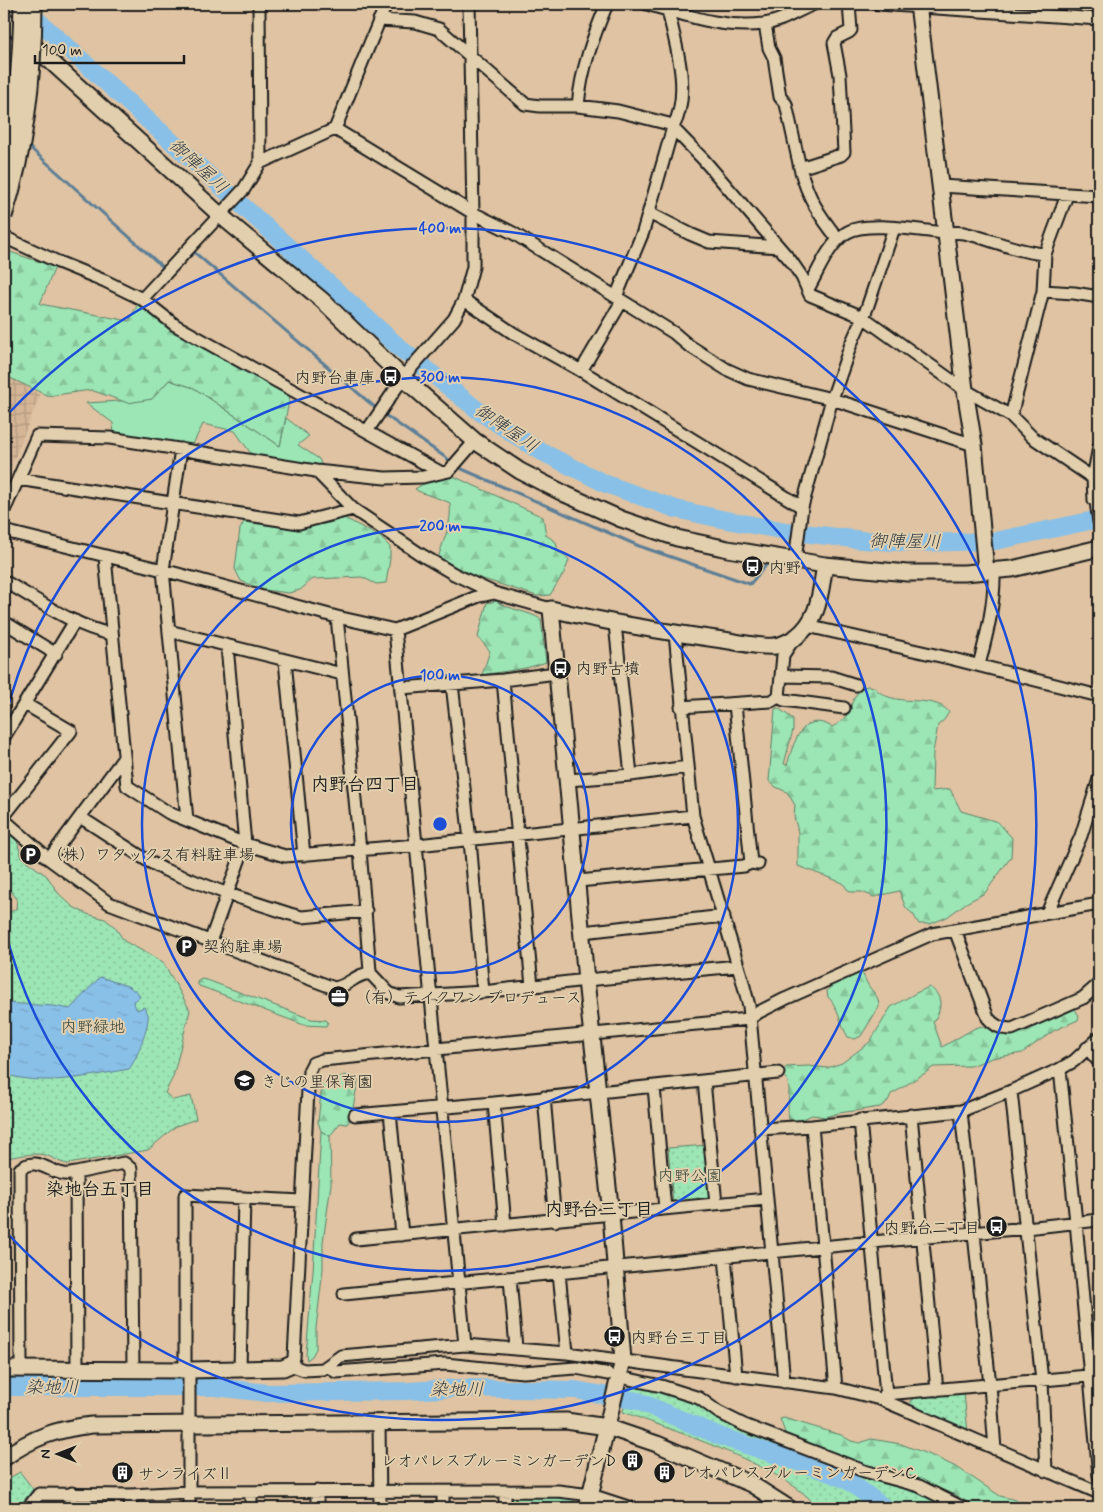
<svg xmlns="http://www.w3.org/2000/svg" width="1103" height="1512" font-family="Mynerve,'Klee One',sans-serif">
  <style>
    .industrial { fill: url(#industrial-grid) }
    .grass { fill: #9ce5b4; stroke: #5c8068 }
    .forest { fill: url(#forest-firs); stroke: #5c8068 }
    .park { fill: url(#park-dots); stroke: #5c8068 }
    .water { fill: url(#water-ripples); stroke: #5d7e96 }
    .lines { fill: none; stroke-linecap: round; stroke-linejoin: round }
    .stream { stroke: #5d7e96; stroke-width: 3 }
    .river { stroke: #89c0e7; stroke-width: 18 }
    .street-casing { stroke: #1c1c1c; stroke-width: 15 }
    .secondary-casing { stroke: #1c1c1c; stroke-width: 19 }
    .street { stroke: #e2cfad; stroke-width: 11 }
    .secondary { stroke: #e2cfad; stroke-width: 15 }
    .secondary-bridge-casing { stroke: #1c1c1c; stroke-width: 19; stroke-linecap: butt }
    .secondary-bridge { stroke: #e2cfad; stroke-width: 15 }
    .ring { fill: none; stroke: #1d4ed8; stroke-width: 2.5 }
    .labels { text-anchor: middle; stroke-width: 4; stroke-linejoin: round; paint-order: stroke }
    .poi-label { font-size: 16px; fill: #1c1c1c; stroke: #e2cfad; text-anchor: start }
    .park-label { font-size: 16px; fill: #36443a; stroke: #e2cfad }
    .water-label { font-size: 18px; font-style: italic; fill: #323d45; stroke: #e2cfad }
    .neighbourhood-label { font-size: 18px; font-weight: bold; fill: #1c1c1c; stroke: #e2cfad }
    .centre { fill: #1d4ed8; stroke: #e2cfad; stroke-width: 2.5 }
    .ring-label { font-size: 15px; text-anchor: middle; font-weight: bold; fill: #1d4ed8; stroke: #e2cfad; stroke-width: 4; stroke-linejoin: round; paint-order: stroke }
  </style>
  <defs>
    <pattern id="industrial-grid" width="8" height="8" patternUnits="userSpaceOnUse" patternTransform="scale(1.25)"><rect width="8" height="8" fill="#d4b596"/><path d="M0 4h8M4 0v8" fill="none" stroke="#b59b81"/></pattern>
    <pattern id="forest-firs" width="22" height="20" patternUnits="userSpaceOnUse" patternTransform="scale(1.25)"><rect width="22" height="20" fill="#9ce5b4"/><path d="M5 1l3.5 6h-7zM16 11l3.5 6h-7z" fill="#86c49a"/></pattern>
    <pattern id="park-dots" width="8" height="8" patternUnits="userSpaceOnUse" patternTransform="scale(1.25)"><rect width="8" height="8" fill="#9ce5b4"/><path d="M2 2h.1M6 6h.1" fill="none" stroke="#86c49a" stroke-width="1.8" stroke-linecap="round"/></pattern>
    <pattern id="water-ripples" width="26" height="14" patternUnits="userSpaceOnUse" patternTransform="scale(1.25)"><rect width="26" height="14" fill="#89c0e7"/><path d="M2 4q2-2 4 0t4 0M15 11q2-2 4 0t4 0" fill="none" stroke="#76a4c6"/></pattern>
  </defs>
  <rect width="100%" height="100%" fill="#dfc3a2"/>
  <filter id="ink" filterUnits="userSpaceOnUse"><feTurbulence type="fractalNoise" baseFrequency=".02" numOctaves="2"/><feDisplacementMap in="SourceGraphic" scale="10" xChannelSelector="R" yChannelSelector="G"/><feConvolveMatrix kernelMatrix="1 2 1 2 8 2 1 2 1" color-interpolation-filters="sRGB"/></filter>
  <g filter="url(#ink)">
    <path class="industrial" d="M4,372L40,395L4,484Z"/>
    <path class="grass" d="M169,380L194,388L280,446L286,418L309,436L298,445L319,459L323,468L252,455L235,431L203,424L192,446L114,435L113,423L86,403L152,399Z
      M321,1131L330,1136L331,1184L323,1242V1269L316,1328V1349L312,1356L307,1360L306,1355L313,1271Z"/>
    <path class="forest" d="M4,250L55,267L40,304L129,321L138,304L290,396L280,446L194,388L169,380L152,399L128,403L91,390L48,396L4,375Z
      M443,475L455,477L543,517L546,535L556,542L558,552L566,556L569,560L565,571L550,595L537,596L461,572L442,561L439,555C445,535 452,524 450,503C440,498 421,494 415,489L431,479Z
      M345,518L380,537L390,547V559L386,583L376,584L362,577L313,579L300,590L289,593L264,590L241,581L235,569L240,529L244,522L295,529L329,523Z
      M496,601C510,610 527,611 541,619L546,662C525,670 504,671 482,675L490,651L478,637L487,603Z
      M868,686L874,687C893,710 932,692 949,712L944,720L938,725L933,752L932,791L950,789L961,811L998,822L1012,838L1011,857L985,893L966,903L947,917L930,924H919L913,914L906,908L899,891L874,897L862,892H851L847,889L843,883L798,866V832L794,816L795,805L787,792L776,787L769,781L775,709L778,708L793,719V730L784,764L787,765C793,745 802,709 832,727C838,724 844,720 847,714C853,704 855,688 868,686Z
      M860,970C864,975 865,980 868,985C874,994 879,996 879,1007L861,1036L855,1039L848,1037C841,1026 837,1004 828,997L827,991C834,980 849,976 860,970Z
      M201,979L207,980L311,1019L326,1020L328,1022L326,1026L304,1025L205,988L199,986L197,982Z
      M929,987C944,995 942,1011 933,1022L942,1047L975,1028L982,1026L1000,1032L1018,1033L1030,1030L1039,1024L1075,1009L1079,1016L1078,1020L1055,1030L1022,1053L992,1058L971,1066L933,1067C926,1074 917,1077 909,1083C903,1087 898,1091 891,1094L888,1101L880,1107L839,1113L825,1117L812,1115L796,1122L789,1119C786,1107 791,1094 788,1082C786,1075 781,1074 786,1067L809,1066L827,1068L842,1063L870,1042L891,1007L916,993Z
      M345,1075L358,1080L351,1119L347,1124L340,1123L330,1136L321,1131L318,1122L322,1084Z
      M784,1418L841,1435L851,1441L860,1443L871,1439L901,1444L935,1457L958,1468L1000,1496L1024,1502L1041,1508H977L955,1495L923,1482L866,1467L787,1438L780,1419Z"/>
    <path class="park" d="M4,829L17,841L22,858L47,876L58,893L73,907L87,914L105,919L115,927L124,941L163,962L190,1010L173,1077L165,1093L173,1100L191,1096L196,1119L176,1126L148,1150L68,1164C59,1163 53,1157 45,1155C32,1152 17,1157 4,1158V915L16,909L17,899L4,882Z
      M708,1145L712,1201L673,1204L668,1148Z
      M630,1384L664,1391L697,1403L919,1491L951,1508H817C792,1469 669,1429 623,1412Z
      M964,1393L968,1433L910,1407V1401L916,1397Z
      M20,1472L33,1489L18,1508H4V1484L13,1476Z
      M516,1496L570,1497L575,1503L573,1508H510V1502Z"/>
    <path class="water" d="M100,977L130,987L133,990H136L140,997L133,1002L137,1010L144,1007C145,1010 147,1012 148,1014C150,1025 136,1061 129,1069C88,1076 45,1087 4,1074V1003L54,1006L70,1009Z"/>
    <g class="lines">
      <path class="stream" d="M1082,4V9L1099,10
        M27,145L165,269
        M188,257L194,252L378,410L452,462
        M462,469L639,546L750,584L767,564"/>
      <path class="river" d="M25,9L401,349L480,412L538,450L606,484L676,509L721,519L786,531L862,540L914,543L995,541L1099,519
        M4,1387H215L267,1393L407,1391L460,1388L575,1390L638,1401L722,1437L822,1470L847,1480L885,1508"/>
      <defs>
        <path id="street" d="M647,4C686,15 722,29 764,24C782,22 798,10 814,4
          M878,4L1099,19
          M379,20L415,22L439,29L525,104L540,106H578L618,111L669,124L703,159L791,261L802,277L810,295L863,317L965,390L1011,416L1032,437L1093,478
          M765,24L769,48L774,58L780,97L786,104L800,168
          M578,106C581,70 593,37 607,4
          M335,129L473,213L513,233L674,333L688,345L726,369L748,379L832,399L974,445
          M260,163L335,129L386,4
          M941,186L1099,196
          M649,213L690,234L709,242L779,247
          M4,237L58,262L105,281L142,299L175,325L440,472
          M838,239C819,215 808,198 800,168L841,155L844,152L840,75L834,43L837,38L849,32L851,30L849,4
          M808,289C819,270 828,245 846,233C866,220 921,231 945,233C951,233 958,232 964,233C991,239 1017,252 1045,254
          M1043,291L1074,293L1099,297
          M616,297L643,232L673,127C691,94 677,49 669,15L671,11V4
          M142,299L244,189L260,163L259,4
          M464,300L513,333L585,373L802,507
          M581,371L622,301
          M403,377L454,319L464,300L473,267V213L469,4
          M1011,416L1043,291L1045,254L1067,195
          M367,431L403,378
          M181,449L163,570L187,820
          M316,471L353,509L420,554L454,574L494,593L551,609
          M18,479L299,523L353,509
          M1099,498L1094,500L1096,502L1099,522
          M1094,500L1093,478L1099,447
          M4,511L37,436L110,438L316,471L385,478L423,477L449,471L475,441
          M4,531L163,570L337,617L395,630L479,596L494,593
          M105,557L127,786L169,813L245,844L285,856L417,845L693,816
          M795,560L802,507L832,399L851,344L867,308L894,228
          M4,581C38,600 73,626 111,634
          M337,617L360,850L370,971L371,974L389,993L399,997L483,992L586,980L738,966
          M4,622L56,654
          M615,624L631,775
          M807,626L953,659L1091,694H1099
          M395,630L465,1345
          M169,631L342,674
          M675,633L693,816L742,979L749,1006L784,1382
          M285,661L304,855
          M979,665C987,634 995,603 994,571
          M781,676L831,677L856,685
          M503,680L532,986
          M452,684L470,840L483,992
          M401,688L503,680L556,673
          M779,697L784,700L844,708
          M735,704L751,863
          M681,707L771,701L779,697L783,655L793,640
          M4,737L75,621
          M568,780L631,775L687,767
          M4,816L71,731L25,704
          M80,817L148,861L165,870L228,894L290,914L302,917L366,911
          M4,820L49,859L109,903L334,988C348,987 357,972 371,974
          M49,859L123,759
          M578,881L744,866L751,863L758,864
          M1099,904L932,934L785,999L759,1012L749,1019L322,1060L313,1063L309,1071L294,1358L290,1365L304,1370L323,1369L341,1356L465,1345L567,1353L676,1368L836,1388L880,1399L1099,1493
          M1047,913L1081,836L1099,779
          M955,930L988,1018C995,1026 1001,1029 1012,1029L1083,998L1099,984
          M583,932L724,916
          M210,942L245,844L227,646
          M1087,1048L1099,1062
          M1060,1069L1076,1222L1099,1476
          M704,1081L716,1204
          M654,1087L665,1209
          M1011,1091L1042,1381L1046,1471
          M544,1097L555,1221
          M494,1103L505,1225
          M961,1111L990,1385L995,1449
          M390,1112L402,1235
          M355,1115L494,1103L778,1073
          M911,1115L937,1390
          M860,1120L886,1394
          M812,1126L836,1388
          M760,1129L812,1126L961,1111L1011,1091L1060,1069L1074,1061L1099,1038
          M356,1239L766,1199
          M725,1257L736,1376
          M559,1273L567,1353
          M510,1278L516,1348
          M344,1294L872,1242L1026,1228L1099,1220
          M327,1366L336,1372L445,1364L523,1372L576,1368L608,1374
          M21,1369L20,1169C37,1156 48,1172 64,1174C68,1175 73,1173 76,1173
          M77,1369L76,1173L124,1163L131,1169L133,1369
          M240,1369L244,1198
          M185,1370V1195L302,1201
          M629,1379L661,1386L699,1398L718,1412L744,1425L864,1471L919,1486L963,1508
          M882,1398L886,1394L1099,1375
          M379,1423L380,1508
          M317,1491V1508
          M443,1492V1508
          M505,1492V1508
          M28,1508L39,1494L131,1495L189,1492L558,1491L591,1495L631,1508
          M69,1508L72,1493
          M130,1508L131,1495
          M189,1508V1370
          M251,1508V1492"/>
        <path id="secondary" d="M918,4L965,390L974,445L986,571
          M4,19L220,215L322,300L403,378L475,441L520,471L565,494L621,519L677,538L728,549L825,565L907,573H964L1012,569L1099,548
          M4,1369L189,1370L283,1368L290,1365
          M4,1458C33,1437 57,1429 92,1425L566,1421L607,1427L657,1444L751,1484L789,1508
          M587,1508L623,1360L611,1215L586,980L551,609C608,623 665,632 723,640C737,642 762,648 775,646C782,645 790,641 796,637C820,619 820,592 825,565"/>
      </defs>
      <use href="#street" class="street-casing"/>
      <use href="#secondary" class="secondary-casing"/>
      <use href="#street" class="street"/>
      <use href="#secondary" class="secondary"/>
      <defs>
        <path id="secondary-bridge" d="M4,168C17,113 21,59 22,4
          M4,216C26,147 34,76 34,4"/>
      </defs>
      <use href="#secondary-bridge" class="secondary-bridge-casing"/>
      <use href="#secondary-bridge" class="secondary-bridge"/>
    </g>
  </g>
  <g class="ring">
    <circle cx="440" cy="824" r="149"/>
    <circle cx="440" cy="824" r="298"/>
    <path d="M4 723A447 447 0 1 1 4 925"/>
    <path d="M4 418A596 596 0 1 1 4 1230"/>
  </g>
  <defs>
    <symbol id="bus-disc" viewBox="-11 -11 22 22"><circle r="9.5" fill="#1c1c1c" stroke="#e2cfad"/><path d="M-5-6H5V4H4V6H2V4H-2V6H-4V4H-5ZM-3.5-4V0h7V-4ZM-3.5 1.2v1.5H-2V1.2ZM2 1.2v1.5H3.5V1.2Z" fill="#fff"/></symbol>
    <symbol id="parking-disc" viewBox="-11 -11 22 22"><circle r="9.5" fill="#1c1c1c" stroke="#e2cfad"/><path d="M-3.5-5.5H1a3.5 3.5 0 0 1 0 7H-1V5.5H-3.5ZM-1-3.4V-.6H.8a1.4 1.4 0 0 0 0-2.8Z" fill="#fff"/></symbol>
    <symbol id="office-disc" viewBox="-11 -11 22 22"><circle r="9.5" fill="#1c1c1c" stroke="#e2cfad"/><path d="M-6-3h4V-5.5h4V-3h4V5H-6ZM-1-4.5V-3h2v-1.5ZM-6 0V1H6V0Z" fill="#fff"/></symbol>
    <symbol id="school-disc" viewBox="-11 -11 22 22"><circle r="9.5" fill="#1c1c1c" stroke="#e2cfad"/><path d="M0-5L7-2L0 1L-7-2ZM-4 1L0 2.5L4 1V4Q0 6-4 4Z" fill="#fff"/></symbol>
    <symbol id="building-disc" viewBox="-11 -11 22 22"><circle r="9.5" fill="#1c1c1c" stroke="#e2cfad"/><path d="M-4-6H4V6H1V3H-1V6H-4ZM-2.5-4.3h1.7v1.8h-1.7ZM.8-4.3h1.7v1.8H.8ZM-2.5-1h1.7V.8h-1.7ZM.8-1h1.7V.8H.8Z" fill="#fff"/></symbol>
  </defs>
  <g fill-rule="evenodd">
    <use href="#bus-disc" x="378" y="364" width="25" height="25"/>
    <use href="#bus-disc" x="740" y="554" width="25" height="25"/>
    <use href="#bus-disc" x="548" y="656" width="25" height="25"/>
    <use href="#parking-disc" x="18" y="842" width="25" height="25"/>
    <use href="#parking-disc" x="174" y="934" width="25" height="25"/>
    <use href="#office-disc" x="326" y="984" width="25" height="25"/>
    <use href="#school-disc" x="232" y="1068" width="25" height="25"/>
    <use href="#bus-disc" x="984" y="1214" width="25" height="25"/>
    <use href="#bus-disc" x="602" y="1324" width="25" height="25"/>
    <use href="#building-disc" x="620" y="1448" width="25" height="25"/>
    <use href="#building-disc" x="652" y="1460" width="25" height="25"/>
    <use href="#building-disc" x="110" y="1460" width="25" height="25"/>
  </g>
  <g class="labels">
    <g class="poi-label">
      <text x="375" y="383" text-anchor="end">内野台車庫</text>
      <text x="769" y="573">内野</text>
      <text x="576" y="674">内野古墳</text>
      <text x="47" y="860">（株）ワタックス有料駐車場</text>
      <text x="203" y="952">契約駐車場</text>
      <text x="355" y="1003">（有）テイクワン プロデュース</text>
      <text x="261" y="1087">きじの里保育園</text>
      <text x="980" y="1233" text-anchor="end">内野台二丁目</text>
      <text x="631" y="1343">内野台三丁目</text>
      <text x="616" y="1466" text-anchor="end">レオパレスブルーミンガーデンD</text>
      <text x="681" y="1478">レオパレスブルーミンガーデンC</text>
      <text x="138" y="1479">サンライズⅡ</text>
    </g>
    <g class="park-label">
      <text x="93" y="1032">内野緑地</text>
      <text x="690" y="1181">内野公園</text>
    </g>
    <g class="water-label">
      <text transform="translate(199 166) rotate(42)" y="6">御陣屋川</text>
      <text transform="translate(507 428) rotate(34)" y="6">御陣屋川</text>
      <text transform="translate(905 541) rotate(1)" y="6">御陣屋川</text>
      <text x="52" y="1393">染地川</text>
      <text x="457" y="1395">染地川</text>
    </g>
    <g class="neighbourhood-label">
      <text x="365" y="790">内野台四丁目</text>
      <text x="100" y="1195">染地台五丁目</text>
      <text x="599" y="1215">内野台三丁目</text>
    </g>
  </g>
  <circle cx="440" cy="824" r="8" class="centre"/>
  <g class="ring-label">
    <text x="440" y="233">400 m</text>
    <text x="440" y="382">300 m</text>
    <text x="440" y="531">200 m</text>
    <text x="440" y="680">100 m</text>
  </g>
  <rect width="1103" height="1512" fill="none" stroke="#e2cfad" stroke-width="20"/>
  <rect x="10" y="10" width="1083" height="1492" fill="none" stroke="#1c1c1c" stroke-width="2" filter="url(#ink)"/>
  <g transform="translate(58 1454) rotate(270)" stroke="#e2cfad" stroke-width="4" paint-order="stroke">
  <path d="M0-4L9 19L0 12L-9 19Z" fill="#1c1c1c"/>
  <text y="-8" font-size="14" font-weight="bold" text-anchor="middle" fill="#1c1c1c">N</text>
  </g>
  <path d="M35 55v8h149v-8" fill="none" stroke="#1c1c1c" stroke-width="2.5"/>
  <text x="42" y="55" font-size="15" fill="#1c1c1c" stroke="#e2cfad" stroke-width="4" paint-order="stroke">100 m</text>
</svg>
